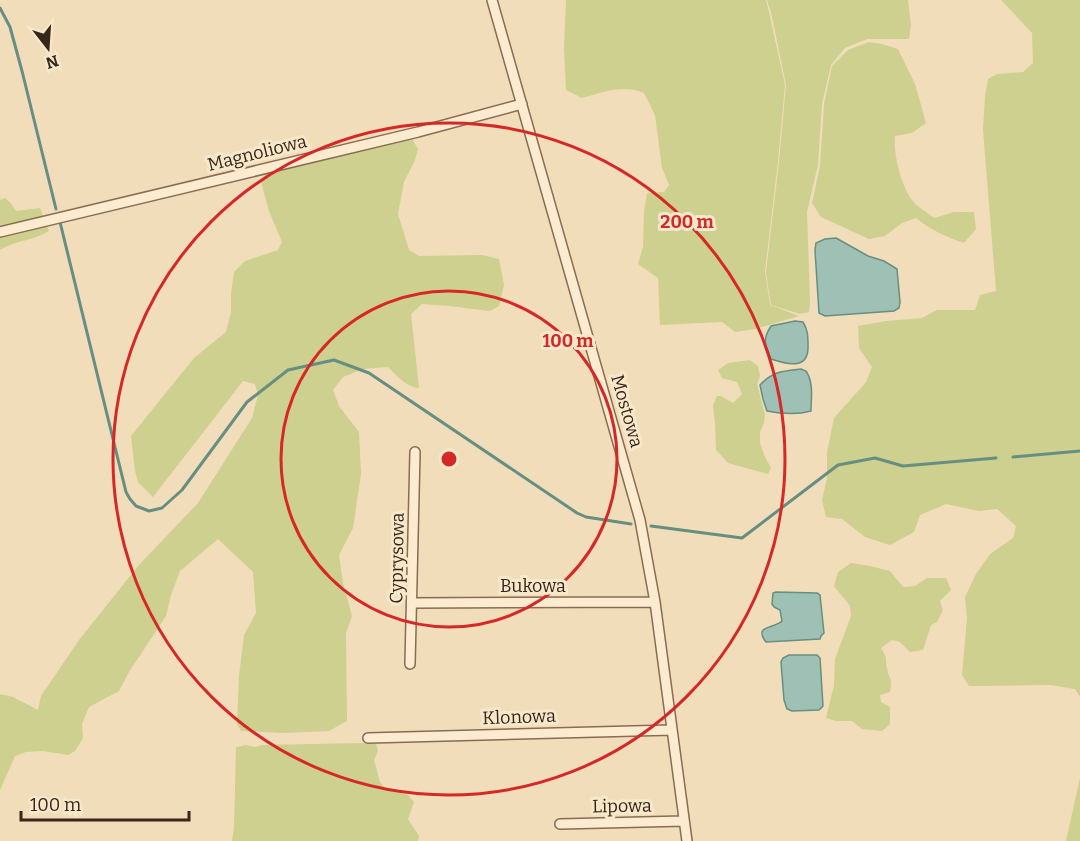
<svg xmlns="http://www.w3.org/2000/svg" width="1080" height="841" font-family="Bitter,serif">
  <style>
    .green { fill: #cdd08e }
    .water { fill: #9fc1b5; stroke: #668f82; stroke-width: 1.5 }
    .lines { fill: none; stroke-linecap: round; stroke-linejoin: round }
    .stream { stroke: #668f82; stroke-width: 3 }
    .minor-casing { stroke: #896c53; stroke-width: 12 }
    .minor { stroke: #fcebce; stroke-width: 9 }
    .ring { fill: none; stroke: #d62828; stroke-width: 3 }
    .labels { text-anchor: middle; stroke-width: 6; stroke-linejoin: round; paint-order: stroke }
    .street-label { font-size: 18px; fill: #37261a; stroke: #f8e8ca }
    .centre { fill: #d62828; stroke: #f8e8ca; stroke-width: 3 }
    .ring-label { font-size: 18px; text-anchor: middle; font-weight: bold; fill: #d62828; stroke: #f8e8ca; stroke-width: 6; stroke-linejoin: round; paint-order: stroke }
  </style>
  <rect width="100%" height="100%" fill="#f1ddba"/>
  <path class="green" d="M566,0H766L769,12L785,85L778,161L765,271L770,305L799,316L755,329L735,332L722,322L660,325L658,278L638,264L643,247L644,212L647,193L664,192L669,185L662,168L655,115L644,93C624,84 603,92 582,98L566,90L564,48Z
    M767,0H908L911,25L909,39H867L845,48L831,65L822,104L818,165L807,212L810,302L809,312L800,314L771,305L766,272L779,162L786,85L771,12Z
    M1001,0H1080V697L1075,689L1050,685L969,686L962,675L967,618L965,597L976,574L990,554L1013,538L1016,526L997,509L979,511L946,504L920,515L914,532L890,545L865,537L842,519L826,517L822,500L827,478V452L834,418L866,382L872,367L859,348L858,326L886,321L922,318L937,310H975L980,295L996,291L983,130L985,96L988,79L997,74L1023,72L1033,63L1032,33Z
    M869,42L882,44L898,49L915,84L926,123L912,133L895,136C893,153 901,186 912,200C917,207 927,212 934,218L954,212H974L976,229L964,243C946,237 931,230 916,218L902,223L885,236L869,239L821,217L812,203L820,166L824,104L832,66L848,50Z
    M411,137L418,149L415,160L404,182L398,214L409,250L419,256L482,255L499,259L504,285L499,306L490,311L449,306L422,304L411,314L419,388C406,387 397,376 388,367L363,369L343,377L333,390L339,406L359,432L361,474L353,528L339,555L343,583L352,616L346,633L347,721L329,731L283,733L241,731L237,724L239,676L244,635L256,613L253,572L218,539L180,571L171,595L166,616L129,672L119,691L89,707L82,724L83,738L75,751L68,755L43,751L26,752L15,756L0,790V694L13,697L38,710L41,696L79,640L138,566L198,503L252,418L258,395L255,384L243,381L153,497L138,482L135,471L131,436L194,358L226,332L231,312V294L234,272L245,261L278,250L282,242L269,211L261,182L266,173Z
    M5,198L10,202L16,211L40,208L49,231C34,241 15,240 0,250V200Z
    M750,360L758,366L760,376L757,384L765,414L764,423L760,432V443L765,457L771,468L768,474L728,463L716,450L715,423L713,405L717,396H721L733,403L742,394L737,382L722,378L718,370L728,363Z
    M851,563L870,566L890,571L903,587L915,586L927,578H946L951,590L940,601L943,610L937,622L931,625L923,650L910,652L900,642L892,640L881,648C888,659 885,656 887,668C889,681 893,676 890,692L880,695L881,702L890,707V724L882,731L862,729L852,721H836L826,718L834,685L835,659L851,616L850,606L834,586L838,572Z
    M363,743L376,744L378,751L374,760L380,782L384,787L393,791L408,795L414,802L408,819L419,836L418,841H232L234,827L236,747L246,745L255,747L262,745Z
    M1080,778V841H1066Z"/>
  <path class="water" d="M836,238L868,256L884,261L897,269L900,302L899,308L894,311L825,316L819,313L815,250L816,243L825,239Z
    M795,321L803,322C808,330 808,336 808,346C809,371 786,364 771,359C765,344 762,340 771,326Z
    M801,369L806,371C814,383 811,398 811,411C797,415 782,414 767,411L763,399L760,385C773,371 783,371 801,369Z
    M776,592L817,593L820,595L824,633L821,636L820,639L766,642C753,625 774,629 782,621L780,610L774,607L772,604L773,593Z
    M789,655H817L820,658L823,706L819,710L792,711L787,709L784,700L781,662L783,658Z"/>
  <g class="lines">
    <path class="stream" d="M0,8L10,27L22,71L56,209
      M60,222L126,492L130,499L136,506L149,511L162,508L182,490L247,402L288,370L334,360L369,373L577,513L586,517L631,524
      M1013,457L1080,451
      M651,526L742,538L838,465L875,458L903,466L996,458"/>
    <defs>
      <path id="minor" d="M492,0L640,520L655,602L687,841
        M0,232L418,132L522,104
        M412,603L655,602
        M410,664L415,452
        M368,738L672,730
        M560,824L684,821"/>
    </defs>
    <use href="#minor" class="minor-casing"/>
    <use href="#minor" class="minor"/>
  </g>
  <g class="ring">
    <circle cx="449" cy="459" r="168"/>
    <circle cx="449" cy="459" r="336"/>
  </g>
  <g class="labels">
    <g class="street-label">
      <text transform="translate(257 153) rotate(-14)" y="6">Magnoliowa</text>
      <text transform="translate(627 411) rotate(74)" y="6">Mostowa</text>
      <text transform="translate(397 558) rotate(-89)" y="6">Cyprysowa</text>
      <text x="533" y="592">Bukowa</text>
      <text transform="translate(519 717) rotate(-2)" y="6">Klonowa</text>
      <text transform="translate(622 806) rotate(-1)" y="6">Lipowa</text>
    </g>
  </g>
  <circle cx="449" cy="459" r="9" class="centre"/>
  <g class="ring-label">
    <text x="687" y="228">200 m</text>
    <text x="568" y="347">100 m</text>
  </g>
  <g transform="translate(48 48) rotate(163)" stroke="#f8e8ca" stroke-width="4.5" paint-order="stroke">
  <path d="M0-4.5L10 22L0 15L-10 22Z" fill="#37261a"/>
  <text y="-9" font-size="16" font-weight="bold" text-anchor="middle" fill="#37261a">N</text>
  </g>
  <path d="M21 811v9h168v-9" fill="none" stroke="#37261a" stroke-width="3"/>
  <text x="30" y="811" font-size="18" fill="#37261a" stroke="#f8e8ca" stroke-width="4.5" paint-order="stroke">100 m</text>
</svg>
